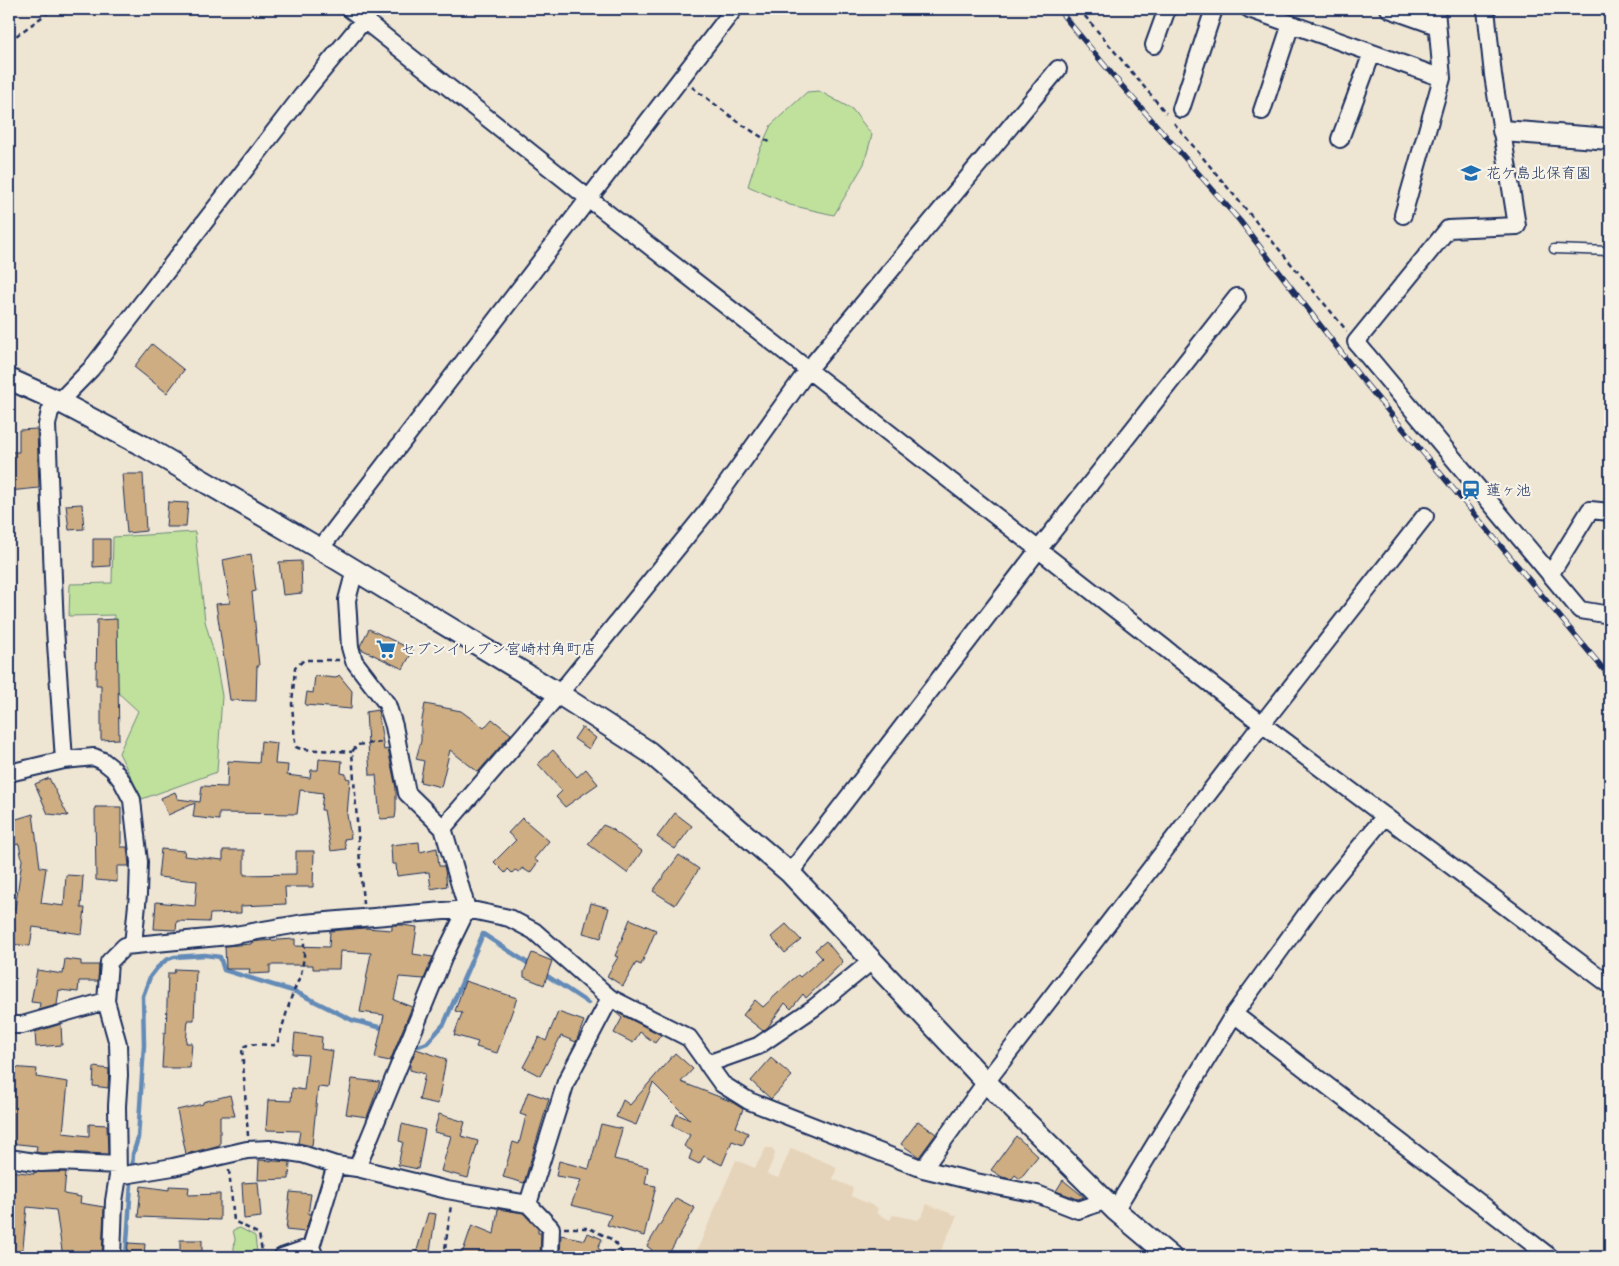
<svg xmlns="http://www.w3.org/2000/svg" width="1619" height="1266" font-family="Pangolin,'Klee One',sans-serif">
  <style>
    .built { fill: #e5d4ba }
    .green { fill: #bfe19b; stroke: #6d887c }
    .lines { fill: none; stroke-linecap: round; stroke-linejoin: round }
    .stream { stroke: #648bb7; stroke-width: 4.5 }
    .building { fill: #cdad81; stroke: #1b2f5e }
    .service-casing { stroke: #1b2f5e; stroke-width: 11 }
    .minor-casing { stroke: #1b2f5e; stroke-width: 20 }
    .tertiary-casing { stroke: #1b2f5e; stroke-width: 24 }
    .path { stroke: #1b2f5e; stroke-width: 2.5; stroke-dasharray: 5 4; stroke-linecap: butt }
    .service { stroke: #f7f3e8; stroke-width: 8 }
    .minor { stroke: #f7f3e8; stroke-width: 16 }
    .tertiary { stroke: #f7f3e8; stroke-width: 20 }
    .rail-casing { stroke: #1b2f5e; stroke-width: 5.5 }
    .rail { stroke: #f7f3e8; stroke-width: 4; stroke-dasharray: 11; stroke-linecap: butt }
    .labels { text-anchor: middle; stroke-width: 4.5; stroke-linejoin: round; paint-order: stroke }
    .poi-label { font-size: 15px; fill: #1b2f5e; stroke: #f7f3e8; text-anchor: start }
  </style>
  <rect width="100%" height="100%" fill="#efe5d3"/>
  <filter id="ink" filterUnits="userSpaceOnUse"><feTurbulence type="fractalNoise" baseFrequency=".02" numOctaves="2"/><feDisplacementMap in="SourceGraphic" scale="10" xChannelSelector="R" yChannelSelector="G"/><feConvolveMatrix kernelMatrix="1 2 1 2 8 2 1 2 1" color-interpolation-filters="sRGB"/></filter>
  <g filter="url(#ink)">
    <path class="built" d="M766,1148H772L775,1152L774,1157L767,1174L778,1178L791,1148L837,1167L833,1179L853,1188L851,1196L878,1208L876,1213L890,1220L893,1215L918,1220L922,1216L927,1204L957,1216L938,1257H694L736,1160L755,1168Z"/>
    <path class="green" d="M819,91L852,109L872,135L864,164L834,215L790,205L748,186L758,154L771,125L807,92Z
      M195,532L205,621L215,657L222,696L217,772L142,799L119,753L138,711L113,688L114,615L69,616L70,584L112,583L113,537Z
      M240,1228L255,1236L257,1253L255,1257H233L235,1239L233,1230Z"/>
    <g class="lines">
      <path class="stream" d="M543,973L588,1003
        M411,1045L419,1046L427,1043L444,1024L483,934L532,966
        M126,1257L133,1154L138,1138L144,1045L143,996L150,977L157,968L166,960L174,957L205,955L220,957L224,970L296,992L352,1020L386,1029"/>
    </g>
    <path class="building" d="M152,344L184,370L167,393L134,367Z
      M37,429L39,488L9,491V452H19V430Z
      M122,474H143L146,531L127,533Z
      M168,502L188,503L186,527H166Z
      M82,504L84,529L69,530L66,505Z
      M93,539H110V566L93,567Z
      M251,554L256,591L252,592L259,666H257L256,701L230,700L216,604L230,603L223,560Z
      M301,561L302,593L283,595L279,562Z
      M117,619L119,739L101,740V685H96L97,620Z
      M369,629L413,650L403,669L361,649L360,646Z
      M339,675L352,691L351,709L305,705L307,692L313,693L315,676L336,678Z
      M425,704L461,711L484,728L492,719L511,734L478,772L450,750L441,787L420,782L424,761L416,759L421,741V725Z
      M378,710L384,750L388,749L396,788V811L395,818L380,819L376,775H370L366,712Z
      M582,727L596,738L589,749L574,739Z
      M261,741L277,743L275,764L288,765L287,775L310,778L311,770H318L319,759L342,761L341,773L346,774V778L350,779L347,815L351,838L344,839L346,849L331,851L324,810H321L323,793L300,790L297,814L219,813V820L193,817L195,803L168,815L161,798L175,792L178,799L200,802L202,786L227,787L228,761L259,763Z
      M553,750L577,777L586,769L598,784L565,807L556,797L562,791L538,764Z
      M49,778L68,816L48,814L35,784Z
      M95,807H121V847H127L129,866H117V882L96,880Z
      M675,813L692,826L675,849L657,837Z
      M33,814L40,867L46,868L41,903L64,906L66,875L83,876L81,908H85L82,934L33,927L30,946L9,944V908L15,909L22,860L19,844L9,846V832L12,831L10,821Z
      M522,818L549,841L534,859L538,862L530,873L522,868L519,872L515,870L512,873L508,869L505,873L494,862L516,840L508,833Z
      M603,825L610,828L642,851L627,873L588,844Z
      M419,842L420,852L437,848L439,866H444L445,870L447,886L431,889L429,872L397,876L396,864H392L391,845Z
      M161,849L185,851L184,856L223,860V850H244V875L296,874V851H314L313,887H285L286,904L241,906V913L210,914L209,922L177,921L176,930L154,929L156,902L195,906L197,881L158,877Z
      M679,855L699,869L675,905L653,891Z
      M591,903L609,908L601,938L583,933Z
      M630,919L656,930L641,965L636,963L623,986L607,976L618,957L615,956Z
      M786,924L801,940L785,953L771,937Z
      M392,925H402L417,927L413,954L433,957L424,979L399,977L394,1000L412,1007L390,1061L375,1058L384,1015L360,1012L371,953L340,951L339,969H313V965H270V973L249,974L250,969H226L225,946L251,944L252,942L260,941L295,939V946L329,947L330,931L365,928L392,930Z
      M826,941L843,962L806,998L803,994L791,1009L785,1003L768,1027L763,1031L743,1015L755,1000L763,1007L792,980L798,975L800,977L822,958L815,950Z
      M532,953L552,961L544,985L524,977V972Z
      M65,959L81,961V965H99L98,981H79L78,992L59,990L57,1005L39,1010L40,1003L31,1002L37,970L63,974Z
      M175,969L196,970L194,1020H188L186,1043H192L190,1068H162L164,1032L166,1033L168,973H174Z
      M465,981L517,998L497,1053L476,1047L478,1042L454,1035L462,1013L455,1011Z
      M614,1011L661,1035L655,1043L640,1032L633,1043L614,1033L622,1018Z
      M558,1012L584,1021L576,1042L561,1036L540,1076L523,1067L539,1037L546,1041Z
      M61,1024L62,1045L36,1047L35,1032Z
      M295,1033L322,1037L321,1049L333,1051L328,1088L318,1087L312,1146L298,1143L300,1131L266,1130L268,1100L291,1101L292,1088L304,1090L308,1055L293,1054Z
      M416,1049L446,1059L438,1104L419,1100L425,1074L410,1070V1064Z
      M675,1053L693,1069L681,1082L730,1101L743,1109L736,1127L748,1133L743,1145L732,1141L722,1165L704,1156L699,1164L689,1159L692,1151L684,1146L690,1135L672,1126L677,1114L690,1120L653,1083L636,1125L616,1117L623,1100L630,1105Z
      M771,1058L792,1076L771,1099L751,1081Z
      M9,1067L37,1069L36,1077L68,1082L63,1133L89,1136V1124L107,1125L108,1154L61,1152L42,1153L36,1152L37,1146L9,1143Z
      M94,1067L109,1069L108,1088L93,1086Z
      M352,1079L380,1082L367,1117L346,1114Z
      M528,1092L549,1099L524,1183L503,1177L513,1142L519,1144L526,1116L520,1114Z
      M230,1095L235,1116H220V1145L186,1154L177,1110L203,1104V1102Z
      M439,1114L465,1122L461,1136L478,1141L468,1178L441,1171L451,1136L434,1132Z
      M918,1121L936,1134L919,1157L901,1144Z
      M402,1124L425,1130L418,1169L398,1165L403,1142L399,1141Z
      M601,1124L622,1129L614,1159L648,1167L645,1184L656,1186L644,1236L607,1225L611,1215L571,1205L581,1180L556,1176L559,1161L589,1169Z
      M1016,1136L1038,1156L1020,1179L1015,1175L1012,1179L1002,1177L991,1170Z
      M259,1160L290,1162L289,1179L258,1180Z
      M11,1171L34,1174V1172H66L64,1194L81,1197L80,1203L104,1207L102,1257H63L56,1210L27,1207L22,1257H9V1194Z
      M1063,1180L1084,1197L1078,1199L1056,1191Z
      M258,1182L261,1217L244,1219L242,1183Z
      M141,1186L169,1190V1186L189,1187L188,1195L220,1194V1220L138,1217Z
      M290,1192L311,1194L308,1214H311L305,1232L286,1230Z
      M676,1198L695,1208L667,1257H648L652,1250L647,1246Z
      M498,1209L523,1213L538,1229V1233H541L540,1257H512L487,1251L485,1257H461L472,1225L494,1234Z
      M428,1213L436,1214L429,1257H415Z
      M588,1233L602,1239L598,1248L609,1257H560L561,1235L585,1240Z
      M180,1240H202V1257H180Z
      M128,1243L145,1244L144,1257H127Z"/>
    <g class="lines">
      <defs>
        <path id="service" d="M1554,249L1610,251"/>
        <path id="minor" d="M350,9L588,198L1262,724L1610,985
          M1249,9L1442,78
          M1389,9L1437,26
          M1486,9L1493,75L1517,226L1448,229L1356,342L1580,610L1610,615
          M1154,45L1167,9
          M1181,109L1214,9
          M1262,111L1291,24
          M1340,139L1372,53
          M1403,215L1442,78L1436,9
          M320,549L734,9
          M355,570L347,600L350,647L354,661L387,704L394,726L407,793L443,828L467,909L444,956L357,1168
          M1550,575L1590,510L1610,512
          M64,760L55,629L47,425L50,411L91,369L308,88L373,9
          M9,773L64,760L94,757L103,761L113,769L122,781L132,800L139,862L138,894L133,945
          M443,828L559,694L708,510L808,370L1058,69
          M790,873L1039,549L1237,297
          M1234,1014L1550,1257
          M9,1025H22L106,1001
          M707,1064L758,1046L815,1007L873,960
          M9,1158L41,1163L60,1162L117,1165
          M923,1169L976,1182L1037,1194L1078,1210L1105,1201
          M118,1176L173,1167L247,1150L269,1149L302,1154L336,1165L357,1168L447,1190L528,1204L551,1228L550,1257
          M528,1204L566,1082L610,998
          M1115,1210L1234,1014L1318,898L1385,816
          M112,1257L114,1201L118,1176L117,1106L119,1075L118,1044L106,1001L109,962L125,946L229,936L304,923L467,909L509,918L534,931L610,998L689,1038L722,1084L749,1101L923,1169L986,1082L1262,724L1425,516
          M282,1257L311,1247
          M315,1257L311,1247L336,1165"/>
        <path id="tertiary" d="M1503,131L1610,139
          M9,379L58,401L147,448L320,549L559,694L649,752L790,873L986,1082L1115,1210L1171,1257"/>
      </defs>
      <use href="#service" class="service-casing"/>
      <use href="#minor" class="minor-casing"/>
      <use href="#tertiary" class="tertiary-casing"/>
      <path class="path" d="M1079,9L1166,113
        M9,41L53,9
        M692,87L741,124L771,143
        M1174,123L1347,331
        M339,660H304L295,668L292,704L295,742L296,747L301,749L352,752
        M363,904L352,752L357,745L382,742
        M248,1136L242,1048C251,1041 265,1046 276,1045L278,1041L291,998L301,974L304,957V938
        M229,1170L234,1221L259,1234L263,1257
        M564,1228H589L613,1240L625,1257
        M444,1257L451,1205"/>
      <use href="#service" class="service"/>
      <use href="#minor" class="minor"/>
      <use href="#tertiary" class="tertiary"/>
      <defs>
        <path id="rail" d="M1058,9L1116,79L1240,221L1360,377L1610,677"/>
      </defs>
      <use href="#rail" class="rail-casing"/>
      <use href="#rail" class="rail"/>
    </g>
  </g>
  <defs>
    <symbol id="school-bare" viewBox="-9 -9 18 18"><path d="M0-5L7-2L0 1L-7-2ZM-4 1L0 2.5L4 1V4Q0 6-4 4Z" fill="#1f6fb2" stroke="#f7f3e8" stroke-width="2.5" paint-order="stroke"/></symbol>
    <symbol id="station-bare" viewBox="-9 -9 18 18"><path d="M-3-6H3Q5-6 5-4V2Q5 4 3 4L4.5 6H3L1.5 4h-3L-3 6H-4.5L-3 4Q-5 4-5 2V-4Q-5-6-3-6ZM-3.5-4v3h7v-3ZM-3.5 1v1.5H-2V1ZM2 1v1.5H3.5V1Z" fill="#1f6fb2" stroke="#f7f3e8" stroke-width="2.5" paint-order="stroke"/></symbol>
    <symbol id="supermarket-bare" viewBox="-9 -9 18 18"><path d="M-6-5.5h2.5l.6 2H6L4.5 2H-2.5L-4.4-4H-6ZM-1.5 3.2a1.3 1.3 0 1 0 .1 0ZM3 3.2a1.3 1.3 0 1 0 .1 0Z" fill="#1f6fb2" stroke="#f7f3e8" stroke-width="2.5" paint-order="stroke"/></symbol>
  </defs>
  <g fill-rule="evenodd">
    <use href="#school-bare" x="1457" y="159" width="28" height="28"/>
    <use href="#station-bare" x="1457" y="476" width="28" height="28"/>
    <use href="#supermarket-bare" x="372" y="635" width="28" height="28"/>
  </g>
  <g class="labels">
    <g class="poi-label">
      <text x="1486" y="178">花ケ島北保育園</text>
      <text x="1486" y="495">蓮ヶ池</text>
      <text x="401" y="654">セブンイレブン宮崎村角町店</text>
    </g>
  </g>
  <rect width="1619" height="1266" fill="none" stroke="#f7f3e8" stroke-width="30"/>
  <rect x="15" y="15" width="1589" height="1236" fill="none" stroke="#1b2f5e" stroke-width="2" filter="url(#ink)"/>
</svg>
